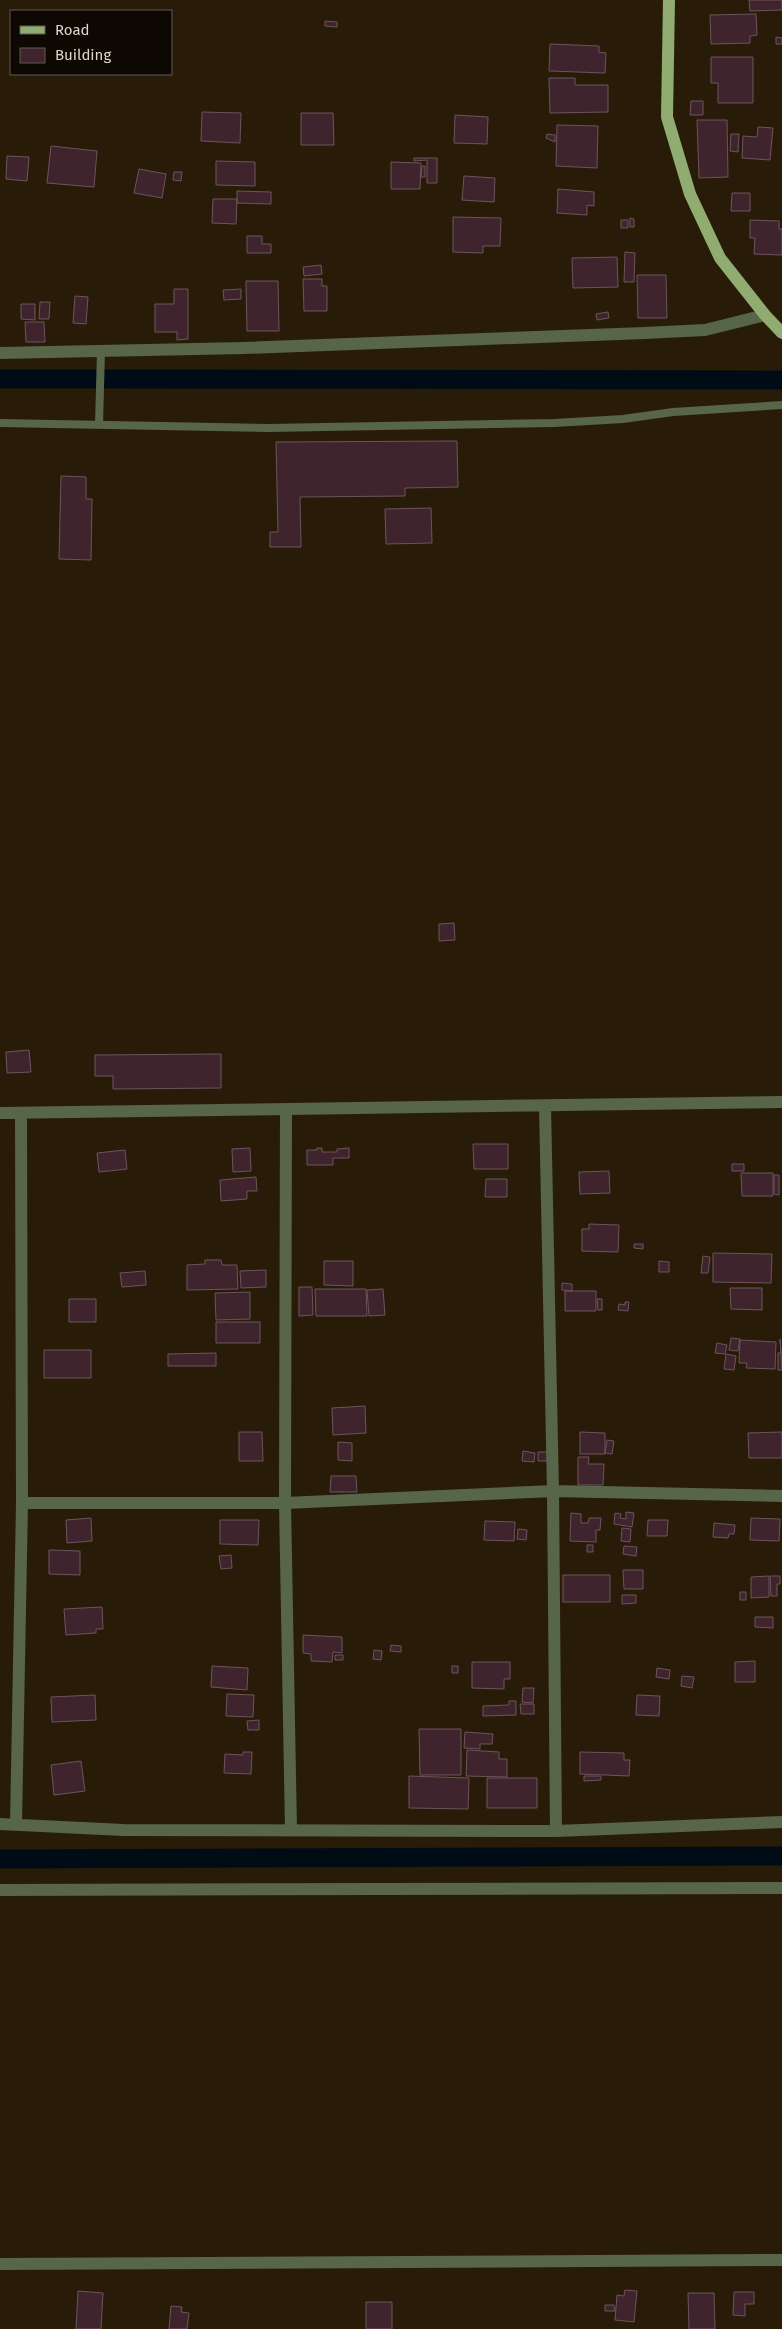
<svg xmlns="http://www.w3.org/2000/svg" width="782" height="2329" font-family="'Fira Sans',sans-serif">
  <style>
    .lines { fill: none; stroke-linecap: round; stroke-linejoin: round }
    .canal { stroke: #000c15; stroke-width: 19 }
    .building { fill: #3f242e; stroke: #6d545c }
    .lane { stroke: #576548; stroke-width: 8 }
    .street { stroke: #576548; stroke-width: 12 }
    .primary { stroke: #90ac70; stroke-width: 12 }
  </style>
  <rect width="100%" height="100%" fill="#281c09"/>
  <g class="lines">
    <path class="canal" d="M0,379H96
      M104,379L782,380
      M0,1859L782,1856"/>
  </g>
  <path class="building" d="M749,0H782V10L750,11Z
    M756,14L757,35L750,36V43L711,44L710,15Z
    M325,21L337,22V27L325,26Z
    M776,37L782,38V44H776Z
    M550,44L599,46V52L606,53L605,73L549,71Z
    M711,57H753V103H718V83H711Z
    M549,78H575V85H608V112L550,113Z
    M691,101H703V115H690Z
    M202,112L241,113L240,143L201,141Z
    M301,113H333L334,145H301Z
    M455,115L488,117L487,144L454,143Z
    M697,120H727L728,177L699,178Z
    M557,125L598,126L597,168L556,166Z
    M758,127L773,128L770,160L742,158L743,136L757,137Z
    M547,134L555,135V142L546,138Z
    M731,134H739L738,152L730,151Z
    M51,146L97,151L94,187L47,183Z
    M7,156L29,157L27,181L6,179Z
    M414,158H437V183H427V160L414,161Z
    M216,161L255,162V186L216,185Z
    M391,162L421,163L420,189H391Z
    M422,166H425V177H421Z
    M139,169L166,174L162,198L134,193Z
    M174,172H182L181,181L173,180Z
    M464,176L495,178L494,202L462,200Z
    M558,189L594,192V206L587,205V215L557,213Z
    M237,191L271,192V204L237,203Z
    M732,193H750V211H731Z
    M213,199H237L236,224L212,223Z
    M453,217L501,218L500,246H483V253L453,252Z
    M630,218L634,219V227H630Z
    M621,220H628V228H621Z
    M750,220L779,221V229H782V255L754,254L755,238H750Z
    M247,236H262V244H271V253H247Z
    M625,252L635,253L634,282H624Z
    M617,257L618,287L573,288L572,258Z
    M321,265L322,274L304,276L303,267Z
    M637,275H666L667,318H638Z
    M303,279H322V286H327V311H304Z
    M246,281H278L279,331H247Z
    M174,289H188V339L177,340V332H155V304H174Z
    M241,289V299L224,300L223,290Z
    M75,296L88,297L86,324L73,323Z
    M40,302H50L49,319H39Z
    M21,304H35V320L21,319Z
    M608,312L609,318L597,320L596,314Z
    M25,322H44L45,342H26Z
    M457,441L458,487L405,488V496L300,497L301,547H270V532H278L276,442Z
    M61,476L86,477V499H92L91,560L59,559Z
    M431,508L432,543L386,544L385,509Z
    M454,923L455,940L439,941V924Z
    M29,1050L31,1072L7,1073L6,1052Z
    M221,1054V1088L113,1089V1076H95V1055Z
    M473,1144H508V1169H474Z
    M250,1148L251,1171L233,1172L232,1149Z
    M317,1148H322V1152H337V1149L349,1148V1158H333V1165H307V1150H317Z
    M125,1150L127,1169L99,1172L97,1153Z
    M732,1164H744V1171H732Z
    M609,1171L610,1193L580,1194L579,1172Z
    M741,1173H773V1196H742Z
    M774,1175H779V1195L774,1194Z
    M256,1177L257,1191H247V1199L221,1201L220,1180Z
    M486,1179H507V1197H485Z
    M589,1224L619,1225L618,1252L582,1251V1229H589Z
    M634,1244H643V1249L634,1248Z
    M713,1253L772,1254L771,1283L713,1282Z
    M703,1256L710,1257L708,1273H701Z
    M205,1260H221L222,1265H237L238,1289L187,1290V1265L205,1264Z
    M324,1261H353V1286L324,1285Z
    M659,1261L669,1262V1272H659Z
    M266,1270V1287L241,1288L240,1271Z
    M145,1271L146,1285L122,1287L120,1273Z
    M562,1283L572,1284V1291L562,1290Z
    M299,1287H312L313,1315L299,1316Z
    M730,1288H762V1310L731,1309Z
    M315,1289H366L367,1316H316Z
    M383,1289L385,1315L369,1316L367,1290Z
    M565,1291H596V1311H565Z
    M250,1292V1319L216,1320L215,1293Z
    M69,1299H96V1322H69Z
    M597,1299H602V1310H598Z
    M625,1302H629L628,1311L618,1310L619,1304L625,1305Z
    M216,1322H260V1343H216Z
    M731,1338L740,1339L738,1351L729,1350Z
    M780,1339L782,1370H778V1353H781Z
    M740,1340L776,1342L775,1369L746,1368L747,1363H739Z
    M717,1343L727,1345L725,1354L715,1353Z
    M44,1350H91V1378H44Z
    M216,1353V1366H168V1354Z
    M726,1354L736,1356L734,1370L724,1369Z
    M365,1406L366,1433L333,1435L332,1408Z
    M239,1432H262L263,1461H239Z
    M580,1432L605,1433V1454H580Z
    M782,1432V1458H749L748,1433Z
    M607,1440L614,1441L612,1454L605,1453Z
    M338,1442L352,1443V1461L338,1460Z
    M523,1451L535,1453L534,1462L522,1461Z
    M538,1452H547V1461H538Z
    M578,1457H589L588,1464H604L603,1485H578Z
    M331,1476H356L357,1492H330Z
    M626,1512L634,1513L632,1527L614,1524L615,1513L621,1514L620,1518L626,1519Z
    M571,1513L581,1514V1523H588L589,1518H601L600,1530H596V1542L570,1541Z
    M91,1518L92,1541L67,1543L66,1520Z
    M751,1518L780,1519L779,1541L750,1540Z
    M220,1520H259L258,1545L220,1544Z
    M648,1520H668L667,1536H647Z
    M485,1521L515,1522L514,1541L484,1540Z
    M714,1523L735,1525L734,1534H729L728,1538L713,1537Z
    M622,1528L631,1529L630,1542L621,1541Z
    M518,1529L527,1530L526,1540L517,1539Z
    M587,1545H593V1552H587Z
    M624,1546L637,1547L636,1556L623,1554Z
    M49,1550L80,1551V1575L49,1574Z
    M231,1555L232,1568L221,1569L219,1556Z
    M623,1570H643V1589H624Z
    M563,1575H610V1602H563Z
    M769,1576V1597L751,1598V1577Z
    M770,1576H780V1584H777V1596H771Z
    M740,1592H746V1600H740Z
    M622,1595H636V1603L622,1604Z
    M102,1607L103,1629H96V1633L66,1635L64,1609Z
    M755,1617H773V1628L755,1627Z
    M303,1635L342,1637V1653L333,1652L332,1662L311,1661V1654L303,1653Z
    M391,1645L401,1646V1652L390,1651Z
    M374,1650L382,1651L381,1660L373,1659Z
    M335,1655H343V1660H335Z
    M755,1661V1682H735V1662Z
    M472,1662H510V1679H504V1689L472,1688Z
    M212,1666L248,1668L247,1690L211,1687Z
    M452,1666H458V1673H452Z
    M657,1668L670,1670L669,1679L656,1677Z
    M682,1676L694,1677L692,1688L681,1686Z
    M523,1688H534L533,1703L522,1702Z
    M227,1694L254,1695L253,1717L226,1716Z
    M95,1695L96,1720L52,1722L51,1697Z
    M637,1695L660,1696L659,1716L636,1715Z
    M509,1701H516V1715L483,1716V1706L509,1705Z
    M520,1704H534V1714H521Z
    M259,1720V1730H248L247,1721Z
    M419,1729H461V1775H420Z
    M465,1732L493,1734L492,1744H480V1749L464,1748Z
    M467,1750L499,1752V1759H507V1777L466,1776Z
    M243,1752H252L251,1774L224,1773L225,1754L243,1755Z
    M580,1752L624,1753V1760H630L629,1776L580,1774Z
    M81,1761L85,1791L54,1795L51,1765Z
    M409,1776L469,1778L468,1809L409,1808Z
    M584,1776H601V1780L584,1781Z
    M487,1778H537V1808H487Z
    M625,2290L637,2291L634,2322L615,2320L617,2295L624,2296Z
    M78,2291L103,2293L101,2329H76Z
    M734,2292H754V2304H745V2316L733,2315Z
    M688,2293H714L715,2329H689Z
    M366,2302H392V2329H366Z
    M605,2305H614L615,2311H605Z
    M171,2306L182,2307L181,2312L189,2313L187,2329H169Z"/>
  <g class="lines">
    <path class="lane" d="M0,423L268,428L554,423L623,419L673,412L782,405
      M99,425L101,351"/>
    <path class="street" d="M0,353L244,348L645,333L705,330L765,315
      M545,1106L553,1491L556,1831
      M286,1110L285,1503L291,1830
      M0,1113L782,1102
      M22,1503H285L553,1491L782,1496
      M0,1824L123,1830L556,1831L782,1822
      M16,1824L22,1503L21,1113
      M0,1890L782,1888
      M0,2264L782,2260"/>
    <path class="primary" d="M669,0L667,117L690,194L720,258L765,315L782,333"/>
  </g>
  <rect x="10" y="10" width="162" height="65" fill="#0d0802" stroke="#615b52"/>
  <rect x="20" y="26" width="25" height="8" fill="#90ac70" stroke="#615b52"/>
  <text x="55" y="35" font-size="15" fill="#dfd7cb">Road</text>
  <rect x="20" y="48" width="25" height="15" fill="#3f242e" stroke="#615b52"/>
  <text x="55" y="60" font-size="15" fill="#dfd7cb">Building</text>
</svg>
